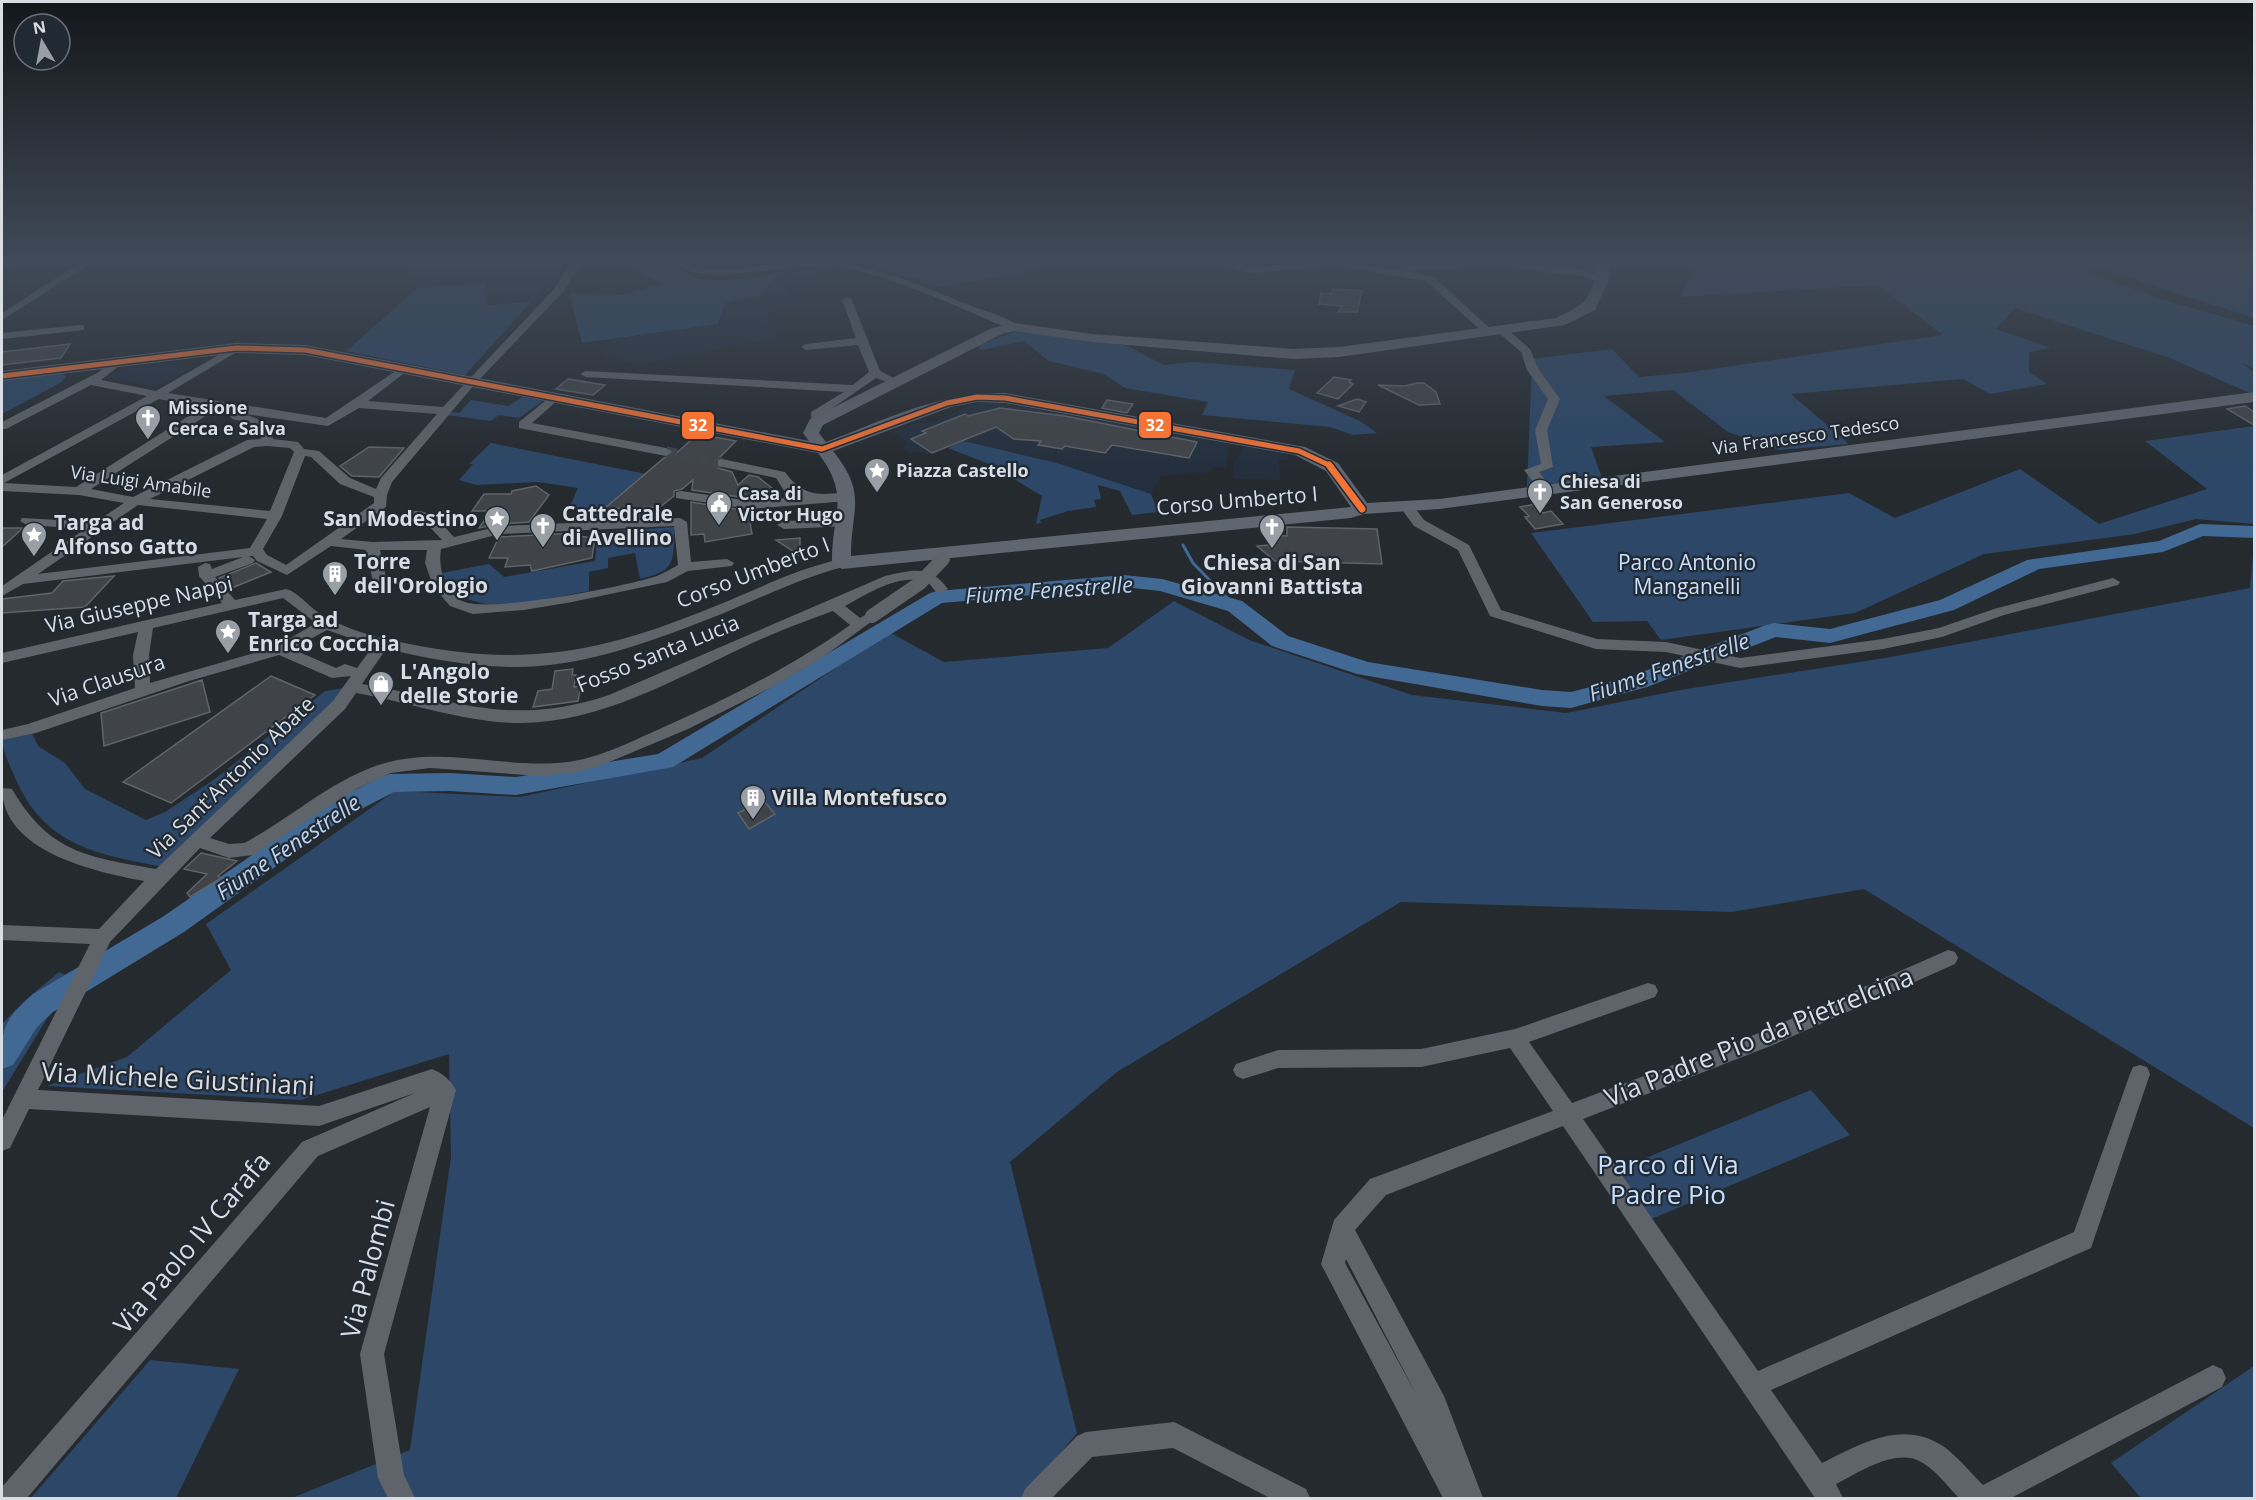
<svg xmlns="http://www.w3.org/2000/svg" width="2256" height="1500" font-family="'Open Sans',sans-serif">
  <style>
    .built { fill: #242f3d }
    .green { fill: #2c4767 }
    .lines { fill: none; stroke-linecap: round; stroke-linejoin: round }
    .stream { stroke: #426894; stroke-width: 3 }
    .river { fill: #426894; fill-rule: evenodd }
    .building { fill: #404448; stroke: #5f6468; stroke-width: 1.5 }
    .street-tunnel { stroke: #40454a; stroke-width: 11; stroke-dasharray: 11 5; stroke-linecap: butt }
    .street { fill: #5e646a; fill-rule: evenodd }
    .secondary { fill: #60666f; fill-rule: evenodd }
    .street-bridge { stroke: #5e646a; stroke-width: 14 }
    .bus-1-far1-casing { stroke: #212933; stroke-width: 8 }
    .bus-1-casing { stroke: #212933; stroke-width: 10 }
    .bus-1-far1 { stroke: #f57335; stroke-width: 5 }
    .bus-1 { stroke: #f57335; stroke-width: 7 }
    .labels { text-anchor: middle; stroke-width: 4.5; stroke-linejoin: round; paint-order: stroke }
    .far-poi-label { font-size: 18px; font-weight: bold; fill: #d9dee5; stroke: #212933; text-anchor: start }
    .far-street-label { font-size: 18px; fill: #d9dee5; stroke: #212933 }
    .street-label { font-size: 21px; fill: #d9dee5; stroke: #212933 }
    .poi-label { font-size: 21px; font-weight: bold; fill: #d9dee5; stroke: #212933; text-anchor: start }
    .park-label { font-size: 21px; fill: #c8e0fd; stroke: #212933 }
    .water-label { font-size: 22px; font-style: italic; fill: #bcd4f1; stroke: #212933 }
    .near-street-label { font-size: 26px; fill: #d9dee5; stroke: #212933 }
    .near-park-label { font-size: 26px; fill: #c8e0fd; stroke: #212933 }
    .line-badge { stroke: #212933; stroke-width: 2 }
    .badge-label { font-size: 16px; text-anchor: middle; font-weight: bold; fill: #fff }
  </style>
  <rect width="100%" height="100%" fill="#252a2f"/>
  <path class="built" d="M411,261H564L531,302L485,305L486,283L418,288Z
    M818,267L834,268L784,282L796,305L768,310L777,338L637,365L603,354L614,340L700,326L720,292Z
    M155,361L192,368L157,387L107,377L132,364Z
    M992,402L1229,442L1226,468L1214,467L1210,473L1161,476L1151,494L1060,464L964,441L927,455L922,452L910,453L904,449L908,442L892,432L914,423H931L972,405Z
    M1244,446L1287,453L1289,460H1279L1280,480L1234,479V464Z"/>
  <path class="green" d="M626,261H674C688,293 758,276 785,272L775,277L761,295L725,303L718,324L582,343L569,293L622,295L661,284Z
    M856,261H1033L1041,269L941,287Z
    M1505,261H1595L1594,271Z
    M1700,261H2058L2161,299L2254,326V369L2242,363L2254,372V392L2250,393L2170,358L2015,308L1996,329L2051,348L2029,352V372L2047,384L1990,394L1963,379L1791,394L1849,444L1779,450L1728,432L1673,390L1604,396L1665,442L1591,447L1602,478L1527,488L1532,359L1612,349L1639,377L1684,373L1943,335L1877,285L1680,297Z
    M2077,261H2254V318Z
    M486,283V305L531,302L465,375L346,351L418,288Z
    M1020,329L1125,345L1164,365L1194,362L1295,370L1289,389L1360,421L1377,433L1353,435L1330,427L1202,415L1208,402L1125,388L1104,374L1049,361L1024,341L981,350L978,346Z
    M61,373L66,376L62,382L2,414V381Z
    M522,397L544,400L519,418L499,415L491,421L447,415L450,412L459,413L471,400L509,406Z
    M2254,426V524L2196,519L2135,534L1984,554L1855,613L1661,640L1647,621L1593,622L1531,533L1849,493L1895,518L2020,469L2099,524L2207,489L2145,441Z
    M963,441L1057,463L1151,494L1158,512L1132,515L1120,491L1098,485L1101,499L1094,500L1096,507L1068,511L1040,520L1041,523L1036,524L1042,496L989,464L948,448Z
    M491,443L646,474L604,509L568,510L578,488L538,482L476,485L459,480L473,464H469Z
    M613,512L620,515L642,514L639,523L578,525L583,515Z
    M675,527C672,562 678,570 640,579L635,553L608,558V568L589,572V591C543,598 467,626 441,573L489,564L504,577L595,561L598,532Z
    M2254,542V1128L1864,889L1732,912L1401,902L1117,1072L1010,1162L1077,1433L1023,1498H292L410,1450L451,1157L449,1054L301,1100L47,1086L127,1057L231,970L206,924L395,791L520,797L702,758L889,632L944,662L1108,648L1174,601L1249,640L1412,695L1566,713L1680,690L1891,657L2250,588Z
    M351,687L168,868C98,854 44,848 14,775C8,762 2,750 2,735L30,729L38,746L65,763L85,789L146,820L165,812L215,779L325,691Z
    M59,972L72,978L2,1092V1024L23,1002Z
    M1811,1090L1850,1135L1649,1220L1614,1171Z
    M150,1360L239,1369L176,1498H31Z
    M2254,1366V1498H2141L2111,1463Z"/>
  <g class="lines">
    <path class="stream" d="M1183,545L1193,563L1235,606"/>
    <path class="river" d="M2200,524L2254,526V538L2203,536L2163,552L2039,569L1954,610L1830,643L1776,637L1647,687L1571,708L1542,706L1357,674L1272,646L1228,611L1160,591L1124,587L942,603L673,767L516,795L450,791L394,792L342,819L184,932L53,1012L37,1027L13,1065L2,1069C2,1028 1,1023 33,994L164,916L324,805L381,777L390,774L450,773L516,777L658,754L930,593L937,591L1124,575L1162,579L1242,601L1288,636L1368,662L1542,690L1571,692L1632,676L1766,625L1774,623L1830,629L1940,600L2027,560L2159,541Z"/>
  </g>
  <path class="building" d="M1333,289L1362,291L1357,312H1338L1342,306L1319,304L1321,293L1331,294Z
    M70,344L61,358L2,365V352Z
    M1334,377L1351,380L1349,382L1353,384L1338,399L1317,393Z
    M568,379L605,385L593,395L556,389Z
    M1417,383H1424L1436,392L1440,404L1419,405L1378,385L1405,386Z
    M1357,399L1366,402L1359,412L1338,406Z
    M1107,400L1133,404L1127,413L1102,408Z
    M2245,406L2254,412V425L2227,409Z
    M1000,408L1065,416L1197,442L1189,458L1112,445L1105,453L1065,446L1062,449L1038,445L1041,441L1014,439L996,427L932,453L911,439L926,433L922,431L965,414L968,416Z
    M698,434L736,441L713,464L718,468L732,472L738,485L749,475L758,477L777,492L746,496V498L692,490L693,480L682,489L674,491V496L660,507L604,509L664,458L673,456Z
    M369,447L404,448L379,477L352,476L340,466Z
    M536,486L549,495L529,522L500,524L479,528L491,511H472L484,494H511L512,491Z
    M691,502L748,511L752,534L705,542L704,534L691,535Z
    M1535,504L1543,513L1551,511L1563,524L1535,529L1525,517L1529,516L1520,507Z
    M1287,527L1377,529L1382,564L1275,561L1257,546L1269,545L1264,535L1287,536Z
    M2,528H23L2,547Z
    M576,533L577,536L595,538L592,558L532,571L530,565L505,567L508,558H489L499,537Z
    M800,538V556L776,540Z
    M256,563L271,572L229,589L219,578Z
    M114,576L85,607L2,613V599L52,593L63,581Z
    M573,669L572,675H576L574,687L581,686L578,701L533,707L538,691L552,689L555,671Z
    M271,676L315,695L171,803L123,782Z
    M202,680L210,712L104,746L101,713Z
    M763,800L775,814L749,829L738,813Z
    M201,853L237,861L218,876L221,878L190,897L187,893L207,874L184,869Z"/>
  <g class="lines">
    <path class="street-tunnel" d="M666,452L722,463"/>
    <path class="street" d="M34,261L2,268V262Z
      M83,261H95L2,320V313Z
      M572,261H582L563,292L475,384L392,482L387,495L386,507L341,539L372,542L442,540L423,520L408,518V512C430,507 441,523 454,537L500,526L680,518L687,522L691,562L727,559L734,563L732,566L688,571L667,582L572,602L524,610L473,614L450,606L433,586L425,563L427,550H380L387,582L380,586L373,582L366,550L331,546L287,575L257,561L253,556H249L255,560L253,563L215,577L235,600L286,589C298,592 308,606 319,613C339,625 362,634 386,639C518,669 594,656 718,605C760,588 798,568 842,559L849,563L847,566C803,577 765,596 724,613C655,640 583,669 508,667C467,666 426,658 386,649L362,684C458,700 509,728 609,695L885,576C912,570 930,564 948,589L941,593L936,592L928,582C901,572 868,593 845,606L860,618L872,611L879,616L826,655L772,687L688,729L602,765L572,773L539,776L430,768L391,773L358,788L253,855L229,858L200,848L110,942L38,1090L319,1106L432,1069C442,1073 451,1080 456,1090L384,1354L404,1475L415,1498H388L378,1478L360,1354L430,1107L318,1156L27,1498H2V1487L302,1142L415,1093L319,1126L29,1109L10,1148L2,1151V1120L90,944L2,940V925L99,929L144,881C96,872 2,852 2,788L12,789C49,853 88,857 156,869L333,701L351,676L332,678L279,655L189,681L36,733L2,740V730L28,724L135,688L133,655L138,632L2,663V653L222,603L199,576L198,567L205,563L210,564L212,569L243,557L23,584L2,596V586L85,529L27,525L20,521L22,518L96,522L124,503L79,495L2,491V475L147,396L91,385L6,429H2V422L97,373L114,360L124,362L101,380L156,391L236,345L240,346V350L168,393L326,418L403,366L407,367V371L368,401L443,407L555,288ZM159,399L203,407L76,487L4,483ZM359,408L437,414L381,478L376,489L350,478L319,451L304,449L298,442L273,439C271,421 254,417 239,413L328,426ZM215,410L235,413L230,416L232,419C244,422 259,424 261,439L247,440L133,497L91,489ZM267,446L290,448L294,452L270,511L150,499L254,447ZM305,456L311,457L340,484L374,497V503L286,565L267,555L263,549L282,516ZM138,505L267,519L250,548L38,574ZM674,526L678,565C671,569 664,573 657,576C627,586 487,614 462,601C444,591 438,567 441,549L500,534ZM283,598L316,623L275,647L150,683L149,655L153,628ZM833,611L850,625C790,668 723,701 655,731C624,745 592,761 557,763C500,767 442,747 385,763C333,778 292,818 244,843L229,844L210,838L345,709L356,693C409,702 462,722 517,723C598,724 673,680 744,647C773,633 803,622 833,611ZM327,630L373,646L357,668L345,664L336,668L292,649Z
      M678,261H688L691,266C730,276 765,262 804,261C864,259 919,285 974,307C988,312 1009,317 1019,327L1010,329C961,309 881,270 829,266C778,263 736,283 683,270Z
      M1226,261H1237L1249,267L1343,261L1433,276L1495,333L1486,335L1426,281L1337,266L1249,273L1234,269Z
      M1479,261C1506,261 1588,264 1607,280L1602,283L1581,276L1495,266L1410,271L1405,268L1410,265Z
      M847,297L852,300L880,371L901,382L895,385L876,378L821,416L820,425H812L811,412L844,392L586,377L580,374L586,371L853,385L869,372L858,345L806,350L801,347L806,344L856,338L842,300Z
      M80,325L84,326V330L2,339V333Z
      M1499,329H1507L1530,349L1539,370L1560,399L1547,430L1553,467L1539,472L1552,489L1551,492H1541L1524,470L1541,464L1535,430L1548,399L1527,370L1521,352L1499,333Z
      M555,393L559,395V399L532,423L666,448L672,452L666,456L519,428V422Z
      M722,459L785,472C812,510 839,484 854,497L847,501L750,509L676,498V492L681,491L750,501L799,497L785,492L776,478L718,466V460Z
      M1407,503L1412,504L1424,520L1469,545L1501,610L1597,639L1666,642L1740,658L1883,639L1939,628L1994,609L2113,578L2120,582L2118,585L2004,615L1942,637L1883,649L1740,668L1666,652L1596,649L1490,616L1458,550L1414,526L1400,507Z
      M844,519L849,520V526L784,529L777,525L784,521Z
      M1948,950L1955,952L1958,958L1955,964L1773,1045L1583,1119L1758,1371L2074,1232L2130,1074L2133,1067L2140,1065L2147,1067L2150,1074L2091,1248L1771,1390L1822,1463C1860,1444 1902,1419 1943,1446C1958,1457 1970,1472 1983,1485L2213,1365L2222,1369L2226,1378L2222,1387L2011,1498H1959C1947,1486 1934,1467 1917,1460C1892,1450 1858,1473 1836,1484L1843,1498H1815L1563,1126L1386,1195L1355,1230L1444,1396L1483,1498H1443L1321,1264L1334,1220L1370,1179L1553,1111L1510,1048L1421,1067L1278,1068L1243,1079L1236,1076L1233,1070L1236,1064L1278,1050L1421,1049L1515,1029L1648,983L1655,985L1658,991L1655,997L1529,1042L1572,1103L1759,1033ZM1346,1259L1417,1396L1345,1263Z
      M1174,1422L1306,1489L1310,1498H1270L1173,1448L1092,1457L1052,1498H1021L1025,1489L1077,1436L1086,1432Z"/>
    <path class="secondary" d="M1596,261H1610L1609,280L1595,310L1565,325L1339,357L1294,359L1092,342L1014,331L1002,334L823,425L819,433L826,442C884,420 942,391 1005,393L1305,447L1338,463L1367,503L1439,499L2254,392V402L1439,509L1364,514L1351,518L842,569L832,563C831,515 852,497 818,453L305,355L236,353L2,381V371L236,343L305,345L809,441L803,433L810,419L992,328L1014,323L1092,334L1294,349L1339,347L1556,318C1588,303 1594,297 1596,261ZM977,402L1005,403L1295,455L1326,471L1351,507L851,556C851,507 868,495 833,451L951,407Z"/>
    <path class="street-bridge" d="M872,616L920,583L943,559"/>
    <defs>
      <path id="bus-1-far1" d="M2,376L236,348L305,350L822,449L947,403L977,397L1005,398L1299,451L1331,466"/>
      <path id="bus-1" d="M1329,465L1362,509"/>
    </defs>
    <use href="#bus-1-far1" class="bus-1-far1-casing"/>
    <use href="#bus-1" class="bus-1-casing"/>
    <use href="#bus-1-far1" class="bus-1-far1"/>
    <use href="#bus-1" class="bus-1"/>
  </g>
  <linearGradient id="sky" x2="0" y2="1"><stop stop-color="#14171a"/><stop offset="0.55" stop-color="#404a58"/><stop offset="1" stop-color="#404a58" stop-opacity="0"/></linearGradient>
  <rect width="2256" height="471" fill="url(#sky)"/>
  <defs>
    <symbol id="church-pin" viewBox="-11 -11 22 30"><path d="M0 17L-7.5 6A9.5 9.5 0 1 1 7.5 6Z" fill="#9a9fa5" stroke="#212933"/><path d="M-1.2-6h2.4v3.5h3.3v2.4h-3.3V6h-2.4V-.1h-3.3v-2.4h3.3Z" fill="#fff"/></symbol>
    <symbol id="sight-pin" viewBox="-11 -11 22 30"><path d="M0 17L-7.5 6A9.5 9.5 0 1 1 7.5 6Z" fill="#9a9fa5" stroke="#212933"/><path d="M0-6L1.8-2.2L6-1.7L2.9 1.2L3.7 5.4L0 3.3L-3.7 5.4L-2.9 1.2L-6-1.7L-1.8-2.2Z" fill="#fff"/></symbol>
    <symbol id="civic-pin" viewBox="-11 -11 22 30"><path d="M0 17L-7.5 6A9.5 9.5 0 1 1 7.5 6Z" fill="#9a9fa5" stroke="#212933"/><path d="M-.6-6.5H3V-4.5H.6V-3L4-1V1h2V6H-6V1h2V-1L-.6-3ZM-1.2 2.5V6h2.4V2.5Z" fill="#fff"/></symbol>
    <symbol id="building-pin" viewBox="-11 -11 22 30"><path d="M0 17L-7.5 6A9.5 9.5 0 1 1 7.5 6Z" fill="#9a9fa5" stroke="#212933"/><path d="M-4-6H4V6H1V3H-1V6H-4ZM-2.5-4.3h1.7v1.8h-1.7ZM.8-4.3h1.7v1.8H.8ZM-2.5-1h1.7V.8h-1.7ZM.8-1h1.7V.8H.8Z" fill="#fff"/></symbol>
    <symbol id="shop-pin" viewBox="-11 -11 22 30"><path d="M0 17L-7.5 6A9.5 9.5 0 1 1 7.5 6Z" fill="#9a9fa5" stroke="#212933"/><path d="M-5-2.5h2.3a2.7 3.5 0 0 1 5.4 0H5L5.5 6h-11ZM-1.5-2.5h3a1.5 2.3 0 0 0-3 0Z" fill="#fff"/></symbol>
  </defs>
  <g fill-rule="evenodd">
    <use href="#church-pin" x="133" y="403" width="30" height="40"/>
    <use href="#sight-pin" x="862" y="456" width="30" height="40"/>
    <use href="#church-pin" x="1525" y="477" width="30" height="40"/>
    <use href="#civic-pin" x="704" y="489" width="30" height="40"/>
    <use href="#sight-pin" x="482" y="504" width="30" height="40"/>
    <use href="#church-pin" x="528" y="511" width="30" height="40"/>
    <use href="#church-pin" x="1257" y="512" width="30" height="40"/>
    <use href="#sight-pin" x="19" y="520" width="30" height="40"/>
    <use href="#building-pin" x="320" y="559" width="30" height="40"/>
    <use href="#sight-pin" x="213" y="617" width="30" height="40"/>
    <use href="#shop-pin" x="366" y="669" width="30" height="40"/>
    <use href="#building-pin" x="738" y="783" width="30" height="40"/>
  </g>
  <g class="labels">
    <g class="far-poi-label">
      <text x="168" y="414">Missione<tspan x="168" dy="21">Cerca e Salva</tspan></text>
      <text x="896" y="477">Piazza Castello</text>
      <text x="1560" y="488">Chiesa di<tspan x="1560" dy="21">San Generoso</tspan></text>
      <text x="738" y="500">Casa di<tspan x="738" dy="21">Victor Hugo</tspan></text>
    </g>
    <g class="far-street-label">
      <text transform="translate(1806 436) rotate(-8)" y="6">Via Francesco Tedesco</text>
      <text transform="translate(141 482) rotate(8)" y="6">Via Luigi Amabile</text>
    </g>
    <g class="street-label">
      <text transform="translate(1237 501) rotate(-5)" y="7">Corso Umberto I</text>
      <text transform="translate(753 573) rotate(-21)" y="7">Corso Umberto I</text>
      <text transform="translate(139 605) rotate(-13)" y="7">Via Giuseppe Nappi</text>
      <text transform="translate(658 654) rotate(-22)" y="7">Fosso Santa Lucia</text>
      <text transform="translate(107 681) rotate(-19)" y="7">Via Clausura</text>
      <text transform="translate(231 778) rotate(-44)" y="7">Via Sant'Antonio Abate</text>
    </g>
    <g class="poi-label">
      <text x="562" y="521">Cattedrale<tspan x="562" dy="24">di Avellino</tspan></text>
      <text x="478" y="526" text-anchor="end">San Modestino</text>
      <text x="54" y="530">Targa ad<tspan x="54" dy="24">Alfonso Gatto</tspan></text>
      <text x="354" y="569">Torre<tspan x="354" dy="24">dell'Orologio</tspan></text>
      <text x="1272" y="570" text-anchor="middle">Chiesa di San<tspan x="1272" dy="24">Giovanni Battista</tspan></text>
      <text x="248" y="627">Targa ad<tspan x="248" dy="24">Enrico Cocchia</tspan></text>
      <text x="400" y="679">L'Angolo<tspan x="400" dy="24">delle Storie</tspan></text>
      <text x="772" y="805">Villa Montefusco</text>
    </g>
    <g class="park-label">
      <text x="1687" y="570">Parco Antonio<tspan x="1687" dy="24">Manganelli</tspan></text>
    </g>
    <g class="water-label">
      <text transform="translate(1049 590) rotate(-4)" y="8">Fiume Fenestrelle</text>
      <text transform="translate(1669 667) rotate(-19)" y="8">Fiume Fenestrelle</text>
      <text transform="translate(288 847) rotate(-34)" y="8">Fiume Fenestrelle</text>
    </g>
    <g class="near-street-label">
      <text transform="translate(1759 1037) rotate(-22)" y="9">Via Padre Pio da Pietrelcina</text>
      <text transform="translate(178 1079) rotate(3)" y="9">Via Michele Giustiniani</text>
      <text transform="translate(192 1243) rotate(-50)" y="9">Via Paolo IV Carafa</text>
      <text transform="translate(368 1269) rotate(-75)" y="9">Via Palombi</text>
    </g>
    <g class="near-park-label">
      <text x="1668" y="1174">Parco di Via<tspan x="1668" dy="30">Padre Pio</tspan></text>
    </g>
  </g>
  <g class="line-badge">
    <rect x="1138" y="411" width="34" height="28" rx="6" fill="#f57335"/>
    <rect x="681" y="411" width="34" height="29" rx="6" fill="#f57335"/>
  </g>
  <g class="badge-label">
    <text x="1155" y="431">32</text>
    <text x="698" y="431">32</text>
  </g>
  <rect width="2256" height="1500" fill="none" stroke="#d9dee5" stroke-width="6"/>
  <g transform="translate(42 42) rotate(350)"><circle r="28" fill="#212933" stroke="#6b717a" stroke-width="1.5"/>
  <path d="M0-4.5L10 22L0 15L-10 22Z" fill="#9a9fa5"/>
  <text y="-9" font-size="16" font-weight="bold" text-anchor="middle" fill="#d9dee5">N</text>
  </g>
</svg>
